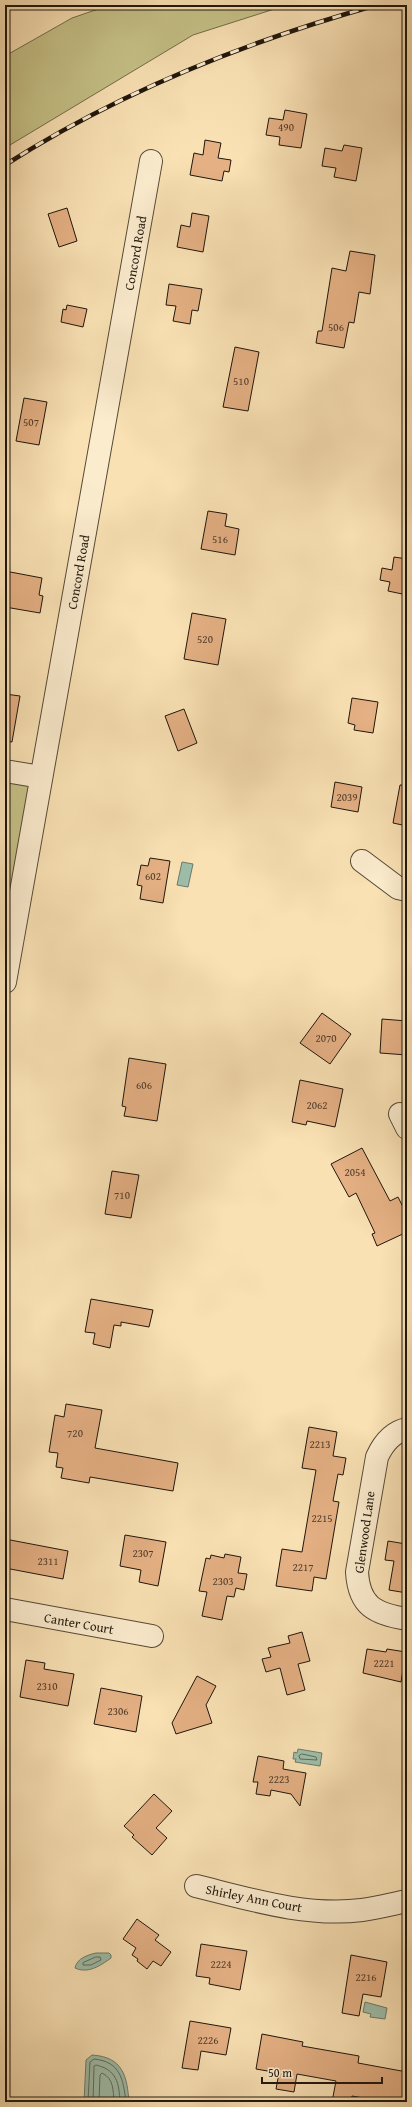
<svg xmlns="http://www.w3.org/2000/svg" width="412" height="2107" font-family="'Gentium Book Plus',serif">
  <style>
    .green { fill: #c5c187; stroke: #726c4a }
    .water { fill: #9ebeaa; stroke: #6b7b6b }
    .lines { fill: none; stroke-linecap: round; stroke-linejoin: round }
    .shore { stroke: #5e6a5b; stroke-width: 1 }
    .building { fill: #e4b084; stroke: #1f160c }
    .minor-casing { stroke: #564936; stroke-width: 24 }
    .minor { stroke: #fbecce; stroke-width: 22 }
    .rail-casing { stroke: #1f160c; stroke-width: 4.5 }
    .rail { stroke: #fbecce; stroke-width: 3; stroke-dasharray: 9; stroke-linecap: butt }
    .labels { text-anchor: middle; stroke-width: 4; stroke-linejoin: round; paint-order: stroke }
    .number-label { font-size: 11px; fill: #503c2a }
    .street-label { font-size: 13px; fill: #1f160c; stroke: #fbecce }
  </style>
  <rect width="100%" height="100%" fill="#f9e1b4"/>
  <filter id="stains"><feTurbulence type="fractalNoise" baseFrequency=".005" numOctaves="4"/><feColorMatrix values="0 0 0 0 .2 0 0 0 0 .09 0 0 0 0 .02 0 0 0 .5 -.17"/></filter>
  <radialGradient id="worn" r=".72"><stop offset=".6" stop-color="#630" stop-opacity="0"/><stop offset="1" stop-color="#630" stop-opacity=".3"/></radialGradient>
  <path class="green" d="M110,5H287L193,35L5,148V56L72,18Z
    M5,776L37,781L5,960Z"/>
  <path class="water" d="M182,862L193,864L188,887L177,885Z
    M298,1749L322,1753L320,1766L295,1762L296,1759H293L294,1752L297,1753Z
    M96,1953H109L111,1955V1958C100,1966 88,1974 75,1968C77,1958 88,1955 96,1953Z
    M365,2002L387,2008L385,2019L370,2017L371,2014L363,2012Z
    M92,2055C123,2057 127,2076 129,2102H84L86,2060Z"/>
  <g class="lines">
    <path class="shore" d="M302,1754L316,1757L317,1760L300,1759L299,1756Z
      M96,1957H100L101,1960L91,1965H83V1963Z
      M88,2102L90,2062L94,2059C121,2062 123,2079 126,2102
      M93,2102L94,2066L96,2065C117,2070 119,2083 120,2102
      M99,2102L100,2075L102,2073C114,2079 113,2090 114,2102"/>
  </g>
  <path class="building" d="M285,110L307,114L301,148L279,145L280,137L266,135L269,118L283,120Z
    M205,140L221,143L218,158L231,160L229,172L224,171L222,181L190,175L194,153L203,155Z
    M344,145L362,148L356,181L334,177L336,168L322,166L325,148L342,151Z
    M67,208L77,241L59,247L48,214Z
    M192,213L209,216L203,252L177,247L181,225L190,227Z
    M350,251L375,255L370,294L359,292L354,323L349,322L344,348L316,343L318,331H322L332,268L346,271Z
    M169,284L202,289L198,311L192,310L190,324L173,321L176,306L166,305Z
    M67,305L87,309L83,327L61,322L63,309L66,310Z
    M235,347L259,352L248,411L223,407Z
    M24,398L47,402L39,445L16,441Z
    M208,511L227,514L225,526L239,529L235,555L201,549Z
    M394,557L407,559V595L388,591L390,582L380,580L382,568L392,570Z
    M5,571L42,578L39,595L43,596L40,613L5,607Z
    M192,613L226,619L218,665L184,659Z
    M5,694L20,696L12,742L5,741Z
    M352,698L378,702L373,733L354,730L355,725L348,723Z
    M184,709L197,743L178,751L165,716Z
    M335,782L362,787L358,812L331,807Z
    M400,785H407V826L393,823Z
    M150,858L170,861L163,903L140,899L142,886L137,885L141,865L148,866Z
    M322,1013L351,1034L330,1064L300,1043Z
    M382,1019L407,1021V1055L380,1053Z
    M129,1058L166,1064L157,1121L124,1116L126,1107L122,1106Z
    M300,1080L343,1089L335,1127L307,1121L306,1125L292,1122Z
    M362,1148L390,1201L398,1197L407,1215V1232L377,1246L372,1234L375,1233L356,1193L349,1197L331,1164Z
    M112,1171L139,1175L131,1218L105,1214Z
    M91,1299L153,1310L149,1327L121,1322V1326L114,1325L110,1348L93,1344L95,1333L85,1332Z
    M66,1404L102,1410L95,1448L178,1463L173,1491L90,1477L89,1483L61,1478L63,1468L56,1467L58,1453L49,1452L55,1415L64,1417Z
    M309,1427L337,1432L333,1456L346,1458L343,1475L338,1474L333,1501L339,1502L326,1579L314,1577L312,1591L276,1586L282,1549L302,1552L316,1470L302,1468Z
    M125,1535L166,1542L158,1586L139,1582L141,1570L120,1566Z
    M5,1539L68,1551L63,1579L5,1568Z
    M388,1541L406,1544L403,1560L407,1561V1593L389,1590L394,1561L385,1560Z
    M225,1554L241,1557L238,1573L247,1574L244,1590L236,1588L234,1597L227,1596L222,1620L202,1616L207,1592L199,1591L206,1558L210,1559L211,1555L224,1558Z
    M302,1632L310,1661L298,1664L305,1690L287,1695L280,1668L266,1672L262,1659L271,1657L268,1648L290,1643L288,1636Z
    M367,1649L386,1652L387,1649L406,1652L401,1682L363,1673Z
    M26,1660L45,1663L44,1669L74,1674L68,1706L20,1697Z
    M197,1676L216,1686L206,1705L212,1723L176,1734L172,1723Z
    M101,1688L142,1696L136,1732L94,1724Z
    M258,1756L284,1761L283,1769L306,1773L300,1806L291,1794L271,1790L270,1796L256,1794L258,1782H253Z
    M154,1794L172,1811L156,1828L167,1838L152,1855L132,1837L134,1835L124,1826Z
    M137,1919L159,1935L155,1940L171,1952L161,1966L153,1961L147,1969L137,1961L138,1959L132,1955L136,1948L123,1939Z
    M201,1944L247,1951L240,1990L209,1984L210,1978L196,1976Z
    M351,1955L387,1962L381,1997L363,1994L359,2016L342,2013Z
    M190,2021L231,2028L226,2055L201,2051L198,2070L182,2068Z
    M262,2034L303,2042L302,2046L359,2056L358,2063L407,2072V2102H385L352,2096L351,2102H332L336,2081L297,2074L294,2092L276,2089L279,2073L256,2069Z"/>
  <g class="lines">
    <defs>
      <path id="minor" d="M5,771L41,777
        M362,861L398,888L407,890
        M5,982L151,161
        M400,1114L407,1128
        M407,1429C392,1432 383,1444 377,1457L357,1572C359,1606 375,1614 407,1619
        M5,1609L152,1636
        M196,1886C249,1899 306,1917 362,1910C377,1908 392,1904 407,1901"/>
    </defs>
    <use href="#minor" class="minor-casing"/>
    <use href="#minor" class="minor"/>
    <defs>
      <path id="rail" d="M5,165C119,92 248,41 377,5"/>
    </defs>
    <use href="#rail" class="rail-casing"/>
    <use href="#rail" class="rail"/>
  </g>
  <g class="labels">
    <g class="number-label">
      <text x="286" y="131">490</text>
      <text x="336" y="331">506</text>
      <text x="241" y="385">510</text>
      <text x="31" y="426">507</text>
      <text x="220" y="543">516</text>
      <text x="205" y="643">520</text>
      <text x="347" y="801">2039</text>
      <text x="153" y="880">602</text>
      <text x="326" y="1042">2070</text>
      <text x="144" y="1089">606</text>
      <text x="317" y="1109">2062</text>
      <text x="355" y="1176">2054</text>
      <text x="122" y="1199">710</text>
      <text x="75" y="1437">720</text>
      <text x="320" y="1448">2213</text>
      <text x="322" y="1522">2215</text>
      <text x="143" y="1557">2307</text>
      <text x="48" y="1565">2311</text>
      <text x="303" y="1571">2217</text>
      <text x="223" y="1585">2303</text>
      <text x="384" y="1667">2221</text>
      <text x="47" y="1690">2310</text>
      <text x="118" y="1715">2306</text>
      <text x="279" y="1783">2223</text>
      <text x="221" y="1968">2224</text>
      <text x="366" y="1981">2216</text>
      <text x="208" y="2044">2226</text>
    </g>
    <g class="street-label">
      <text transform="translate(135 253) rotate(-80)" y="5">Concord Road</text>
      <text transform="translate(78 572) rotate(-80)" y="5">Concord Road</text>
      <text transform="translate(364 1532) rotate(-82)" y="5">Glenwood Lane</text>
      <text transform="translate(79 1623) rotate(10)" y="5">Canter Court</text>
      <text transform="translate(254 1898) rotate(11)" y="5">Shirley Ann Court</text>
    </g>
  </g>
  <rect width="412" height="2107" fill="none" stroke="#f9e1b4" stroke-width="20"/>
  <rect x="6" y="6" width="400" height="2095" fill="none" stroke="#1f160c" stroke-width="2"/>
  <rect x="10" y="10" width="392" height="2087" fill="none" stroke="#1f160c"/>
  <path d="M262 2077v6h120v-6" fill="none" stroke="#1f160c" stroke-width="2"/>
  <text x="268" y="2077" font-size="12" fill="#1f160c" stroke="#fbecce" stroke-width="3" paint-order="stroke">50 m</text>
  <rect width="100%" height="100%" filter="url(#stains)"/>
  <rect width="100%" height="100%" fill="url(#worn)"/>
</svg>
